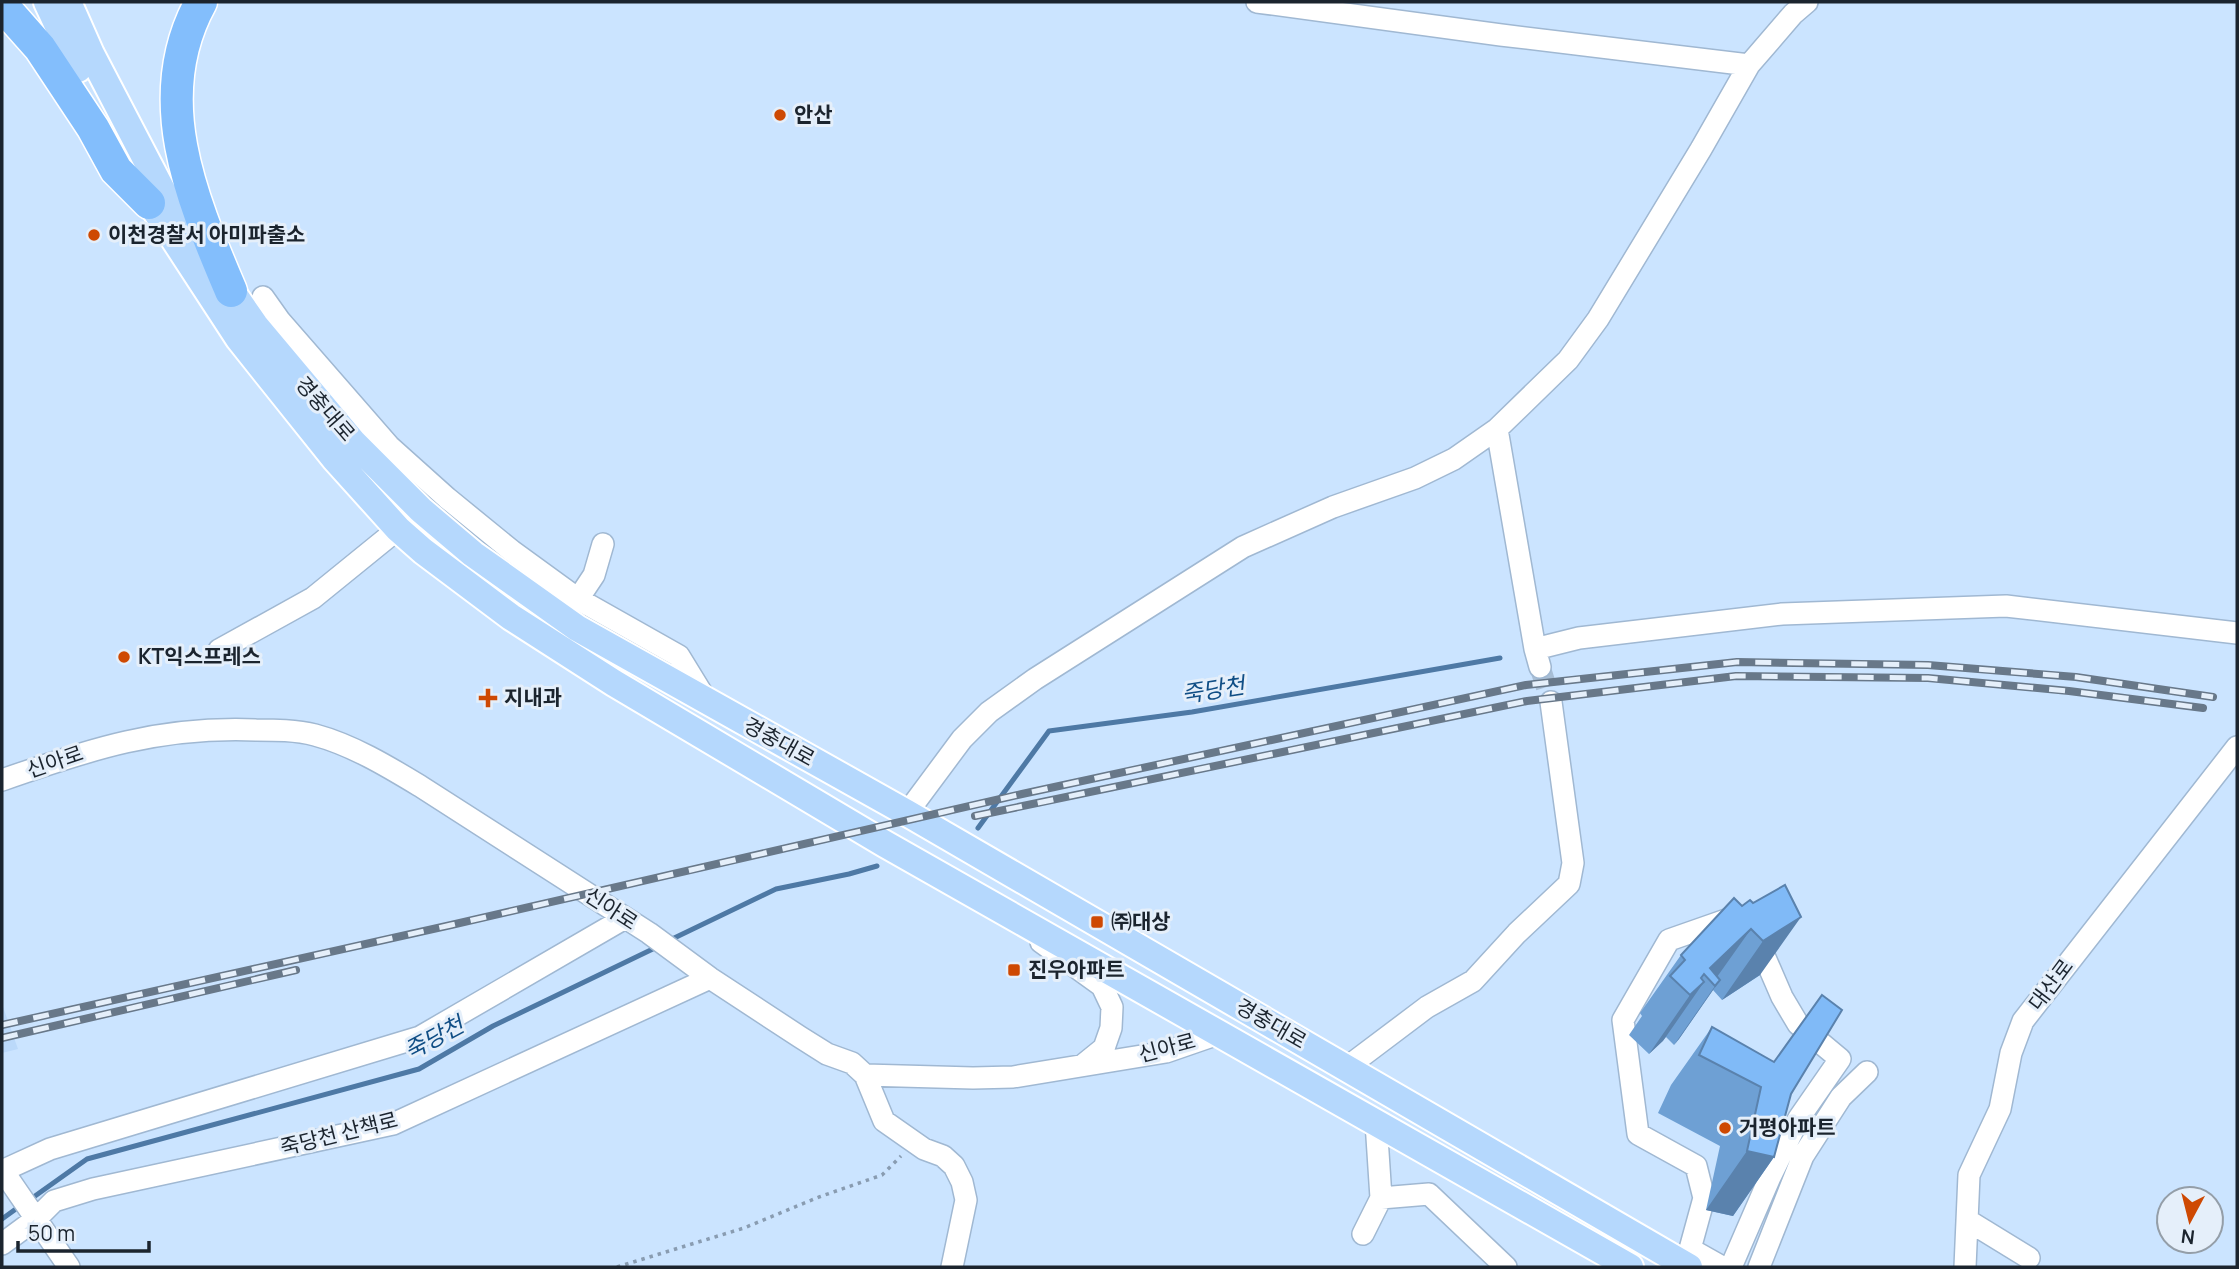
<svg xmlns="http://www.w3.org/2000/svg" width="2239" height="1269" font-family="Manrope,'Noto Sans KR',sans-serif">
  <style>
    .built { fill: #bbd9fa }
    .lines { fill: none; stroke-linecap: round; stroke-linejoin: round }
    .stream { stroke: #4e79a5; stroke-width: 5 }
    .minor-tunnel { stroke: #a8bed5; stroke-width: 21; stroke-dasharray: 21 10; stroke-linecap: butt }
    .minor-casing { stroke: #a0b8d2; stroke-width: 24 }
    .major-casing { stroke: #fff; stroke-width: 30 }
    .highway-casing { stroke: #fff; stroke-width: 35 }
    .path { stroke: #899cb1; stroke-width: 3.5; stroke-dasharray: 3.5 5; stroke-linecap: butt }
    .minor { stroke: #fff; stroke-width: 21 }
    .major { stroke: #b5d8fd; stroke-width: 26 }
    .highway { stroke: #83befc; stroke-width: 32 }
    .rail-casing { stroke: #687889; stroke-width: 8 }
    .rail { stroke: #e5effa; stroke-width: 5; stroke-dasharray: 16; stroke-linecap: butt }
    .wall { fill: #6ea0d4 }
    .shaded-wall { fill: #5a82ad }
    .building { fill: #80baf7; stroke: #5a82ad; stroke-width: 2 }
    .poi-dot { fill: #ce4903; stroke: #e5effa; stroke-width: 2.5 }
    .labels { text-anchor: middle; stroke-width: 6; stroke-linejoin: round; paint-order: stroke }
    .poi-label { font-size: 21px; font-weight: bold; fill: #1b242e; stroke: #e5effa; text-anchor: start }
    .street-label { font-size: 21px; fill: #1b242e; stroke: #e5effa }
    .water-label { font-size: 23px; font-style: italic; fill: #104e85; stroke: #e5effa }
  </style>
  <rect width="100%" height="100%" fill="#cbe4ff"/>
  <path class="built" d="M2,1004L18,1049L2,1053Z"/>
  <g class="lines">
    <path class="stream" d="M978,828L1049,731L1192,712L1500,658
      M668,941L776,889L849,874L877,866
      M28,1201L87,1159L419,1069L493,1026L659,946
      M2,1219L20,1206"/>
    <path class="minor-tunnel" d="M1540,667L1551,702"/>
    <defs>
      <path id="minor" d="M1257,2L1501,35L1749,65
        M263,297L280,321L389,446L447,498L512,551L578,599L679,656L706,700
        M1497,429L1535,649L1540,667
        M578,599L594,575L603,544
        M1535,649L1579,638L1782,614L2006,606L2237,633
        M219,650L313,598L398,529
        M2,780C90,749 161,726 256,730C275,730 296,730 315,735C352,745 387,766 420,786L649,933L710,978L800,1037L827,1054L852,1063L865,1075L973,1078L1013,1077L1166,1052L1221,1033
        M907,813L962,739L989,712L1035,679L1243,547L1333,507L1415,478L1454,459L1497,429L1568,360L1598,319L1701,149L1749,65L1793,14L1807,2
        M1041,942L1102,986L1112,1007L1111,1028L1104,1048L1083,1065
        M1346,1068L1427,1007L1473,981L1517,933L1569,884L1573,863L1551,702
        M865,1075L884,1121L924,1149L943,1156L954,1166L962,1182L966,1200L952,1267
        M1376,1122L1381,1198
        M4,1169L10,1181L69,1267
        M2,1171L50,1149L420,1037L625,918
        M1967,1220L2029,1258
        M1363,1234L1381,1198L1429,1194L1506,1267
        M2,1244L36,1219L54,1201L93,1189L393,1124L710,978
        M1690,1249L1722,1267
        M1679,1267L1690,1249L1704,1198L1696,1166L1638,1134L1623,1020L1669,940L1729,919L1734,920
        M1731,1267L1770,1177L1799,1118L1840,1059L1798,1024L1782,997L1756,937
        M1759,1267L1803,1156L1841,1097L1867,1072
        M1965,1267L1969,1175L2000,1109L2011,1053L2023,1021L2237,747"/>
      <path id="major" d="M47,2L78,69
        M68,2L91,54L163,192L255,325L354,443L421,510L473,554L577,628L907,813L1689,1267
        M140,187L239,339L334,458L398,529L423,551L511,617L614,683L885,844L1630,1267"/>
      <path id="highway" d="M201,2C148,98 192,199 231,291
        M2,5L40,48L93,128L116,170L149,203"/>
    </defs>
    <use href="#minor" class="minor-casing"/>
    <use href="#major" class="major-casing"/>
    <use href="#highway" class="highway-casing"/>
    <path class="path" d="M617,1267L744,1228L819,1197L882,1175L901,1156"/>
    <use href="#minor" class="minor"/>
    <use href="#major" class="major"/>
    <use href="#highway" class="highway"/>
    <defs>
      <path id="rail" d="M975,816L1527,701L1736,676L1928,678L2069,691L2203,708
        M2,1025L451,925L1022,794L1526,685L1737,662L1928,665L2076,677L2213,697
        M2,1038L296,970"/>
    </defs>
    <use href="#rail" class="rail-casing"/>
    <use href="#rail" class="rail"/>
  </g>
  <path class="wall" d="M1785,885L1760,975L1722,1000L1713,990L1679,1039L1674,1045L1666,1037L1649,1054L1629,1035L1642,1016L1640,1013L1681,955L1742,906L1753,903Z
    M1712,1027L1791,1094L1774,1157L1733,1216L1706,1210L1720,1146L1658,1113L1671,1085Z"/>
  <path class="shaded-wall" d="M1801,917L1760,975L1722,1000L1763,941Z
    M1751,929L1712,984L1710,968Z
    M1720,980L1679,1039L1674,1045L1715,986Z
    M1704,982L1663,1041L1649,1054L1690,995Z
    M1747,1151L1774,1157L1733,1216L1706,1210Z"/>
  <path class="building" d="M1785,885L1801,917L1763,941L1751,929L1710,968L1720,980L1715,986L1704,974L1701,978L1704,982L1690,995L1670,976L1685,960L1681,955L1734,898L1742,906L1750,900L1753,903Z
    M1822,995L1842,1010L1791,1094L1774,1157L1747,1151L1761,1087L1699,1055L1712,1027L1774,1062Z"/>
  <g class="poi-dot">
    <circle cx="780" cy="115" r="7"/>
    <circle cx="94" cy="235" r="7"/>
    <circle cx="124" cy="657" r="7"/>
    <path d="M484.5 687.5h7v7h7v7h-7v7h-7v-7h-7v-7h7z"/>
    <rect x="1090" y="915" width="14" height="14" rx="3.5"/>
    <rect x="1007" y="963" width="14" height="14" rx="3.5"/>
    <circle cx="1725" cy="1128" r="7"/>
  </g>
  <g class="labels">
    <g class="poi-label">
      <text x="794" y="122">안산</text>
      <text x="108" y="242">이천경찰서 아미파출소</text>
      <text x="138" y="664">KT익스프레스</text>
      <text x="504" y="705">지내과</text>
      <text x="1111" y="929">㈜대상</text>
      <text x="1028" y="977">진우아파트</text>
      <text x="1739" y="1135">거평아파트</text>
    </g>
    <g class="street-label">
      <text transform="translate(325 409) rotate(49)" y="7">경충대로</text>
      <text transform="translate(779 742) rotate(29)" y="7">경충대로</text>
      <text transform="translate(55 762) rotate(-19)" y="7">신아로</text>
      <text transform="translate(611 909) rotate(33)" y="7">신아로</text>
      <text transform="translate(2051 985) rotate(-53)" y="7">대산로</text>
      <text transform="translate(1271 1024) rotate(30)" y="7">경충대로</text>
      <text transform="translate(1167 1048) rotate(-15)" y="7">신아로</text>
      <text transform="translate(339 1134) rotate(-14)" y="7">죽당천 산책로</text>
    </g>
    <g class="water-label">
      <text transform="translate(1213 690) rotate(-9)" y="8">죽당천</text>
      <text transform="translate(434 1038) rotate(-28)" y="8">죽당천</text>
    </g>
  </g>
  <rect width="2239" height="1269" fill="none" stroke="#1b242e" stroke-width="7"/>
  <g transform="translate(2190 1220) rotate(187)"><circle r="33" fill="#e5effa" stroke="#949ea8" stroke-width="2"/>
  <path d="M0-5L12 26L0 18L-12 26Z" fill="#ce4903"/>
  <text y="-10" font-size="19" font-weight="bold" text-anchor="middle" fill="#1b242e">N</text>
  </g>
  <path d="M18 1241v10h131v-10" fill="none" stroke="#1b242e" stroke-width="3.5"/>
  <text x="28" y="1241" font-size="21" fill="#1b242e" stroke="#e5effa" stroke-width="5" paint-order="stroke">50 m</text>
</svg>
